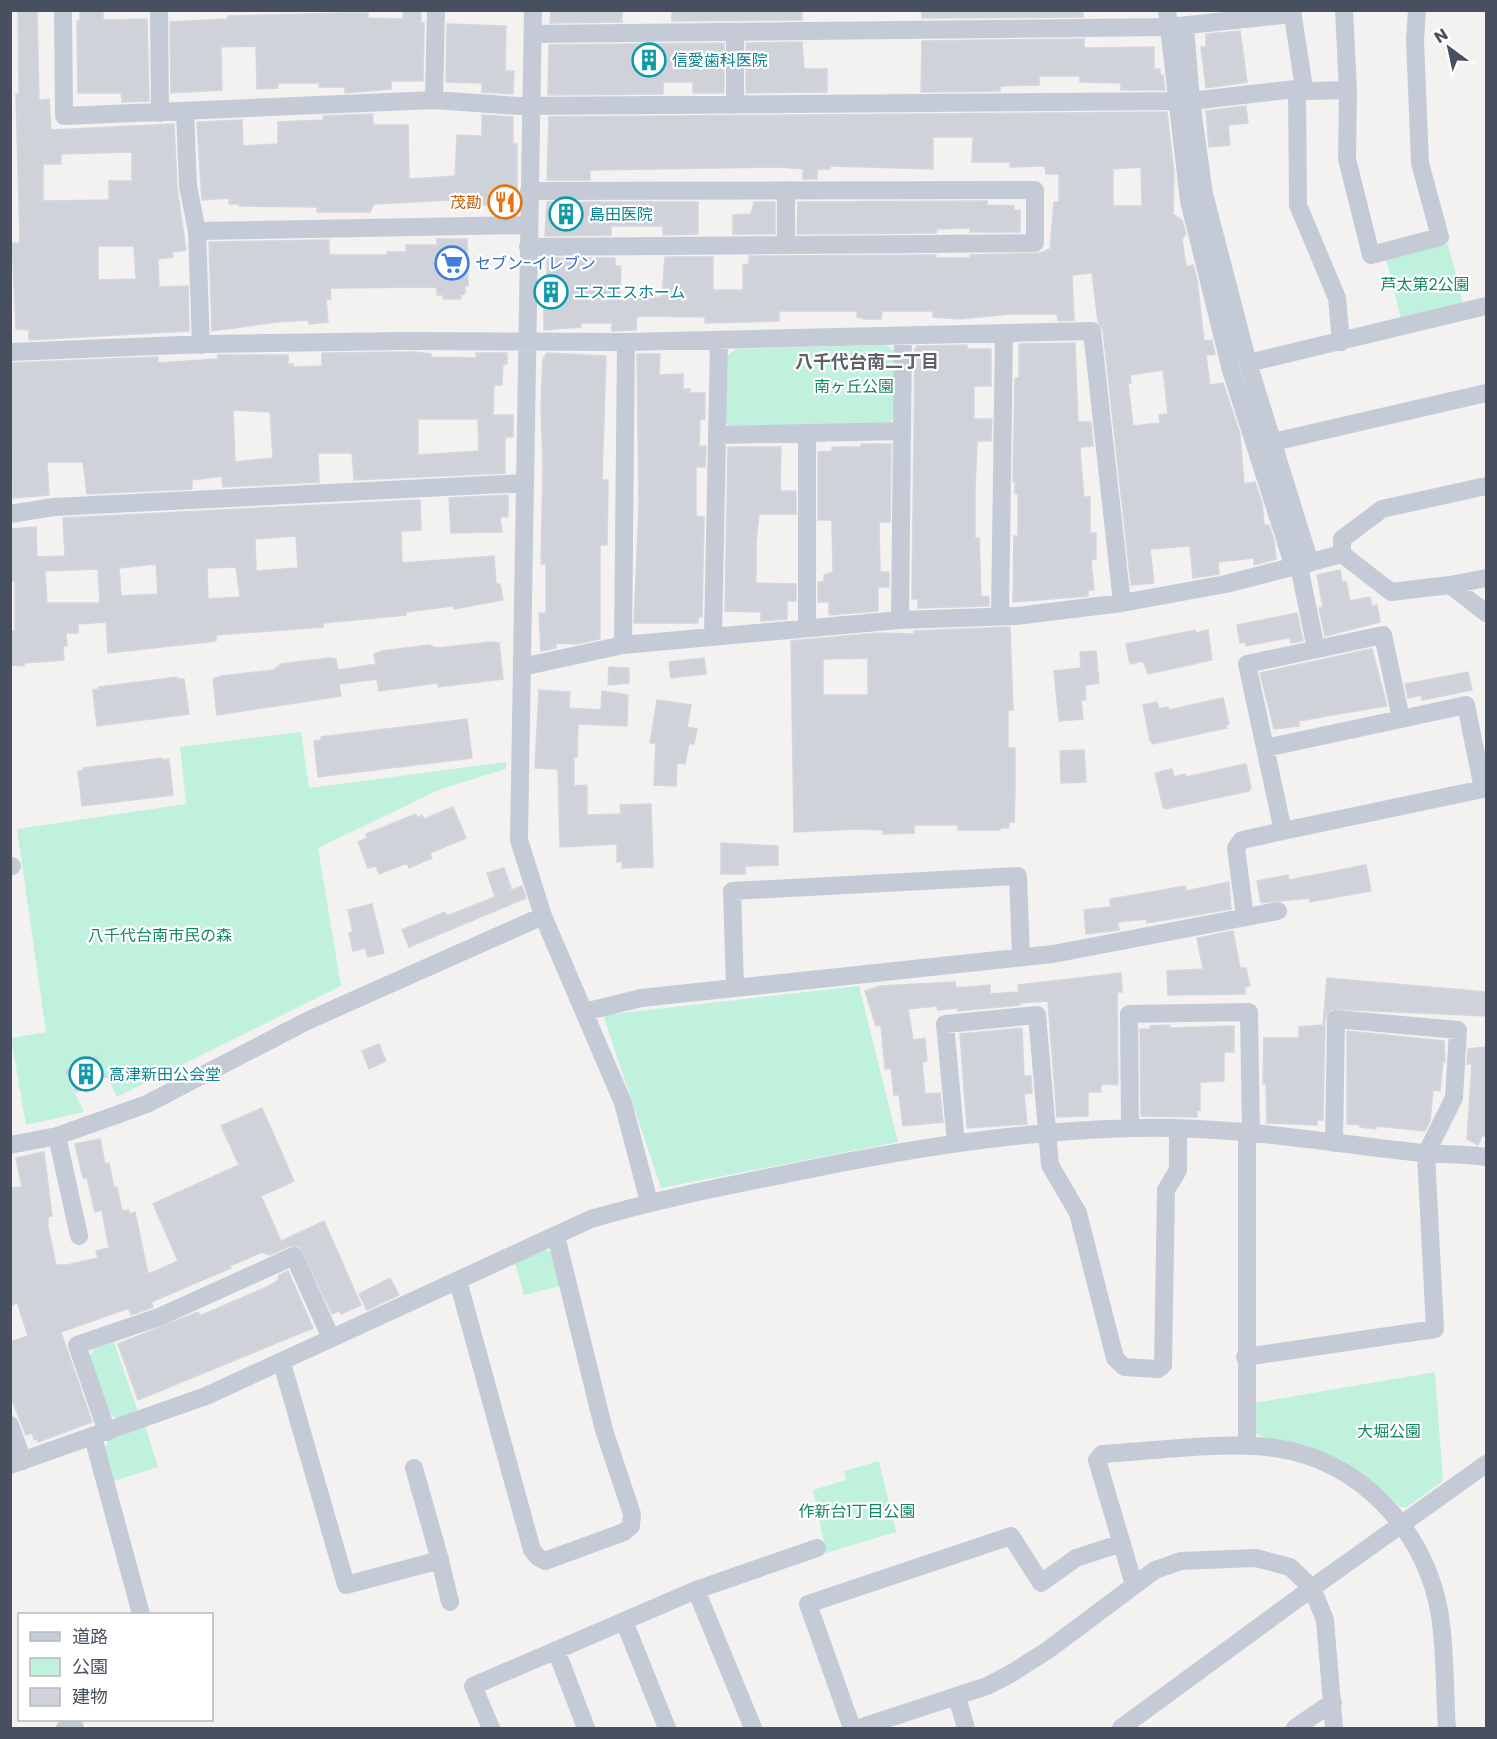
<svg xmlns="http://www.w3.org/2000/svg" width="1497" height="1739" font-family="Poppins,'Noto Sans JP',sans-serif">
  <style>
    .green { fill: #c0f1dc }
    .building { fill: #d0d2d9; stroke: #d5d6dd; stroke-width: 1.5; fill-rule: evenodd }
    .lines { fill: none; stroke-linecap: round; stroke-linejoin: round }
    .minor { stroke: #c5cbd6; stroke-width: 18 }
    .labels { text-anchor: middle; stroke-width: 4.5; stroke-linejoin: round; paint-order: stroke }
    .culture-label { font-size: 16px; fill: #0d838f; stroke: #fff; text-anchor: start }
    .food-label { font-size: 16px; fill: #c56008; stroke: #fff; text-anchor: end }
    .shop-label { font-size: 16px; fill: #366cbe; stroke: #fff; text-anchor: start }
    .park-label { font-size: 16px; fill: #148663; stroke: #fff }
    .neighbourhood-label { font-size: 18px; font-weight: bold; fill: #5d6067; stroke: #fff }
  </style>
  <rect width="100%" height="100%" fill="#f4f2f1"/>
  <path class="green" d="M1448,244L1464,308L1402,323L1386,259Z
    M887,345L895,352L894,417L888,425L732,427L724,422L726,357L736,349Z
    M301,732L309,788L506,762V769L441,789L318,848L341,986L117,1097L96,1055L64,1071L84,1112L26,1125L11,1038L46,1032L17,829L186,804L180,747Z
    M859,986L898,1142L661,1188L603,1015Z
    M542,1249L554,1253L561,1286L524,1295L515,1263Z
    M114,1342L138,1412L117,1419L110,1413L90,1356L94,1349Z
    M1435,1372L1443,1481L1407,1507H1400C1373,1480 1344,1459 1308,1447C1291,1441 1269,1443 1255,1433L1254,1403Z
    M145,1425L158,1467L114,1481L105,1448L110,1438Z
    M879,1461L896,1532L826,1553L813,1490L846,1480L844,1471Z"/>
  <path class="building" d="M18,10H37L39,100L49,99L51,130L174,124L177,187L186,250L172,252L173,257L158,259L159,287L188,286L189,331L29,340V330L16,329L12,243H20L16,94H19ZM132,152V181H109V200L43,201V164H61V154ZM98,246H134L136,279L98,280Z
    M80,10H103V20L147,19L149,101L122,102L121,93H78L77,21H80Z
    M551,10H622V22L550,23Z
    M672,10H802V20L672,21Z
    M922,10H1083V17L922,18Z
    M403,11H421V23H424L423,81H391V89L345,93V87H319V83H278V88L257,89L256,46L221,47L222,90L171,93L170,22L228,19V16L345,13H368V18L403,19Z
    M447,24L506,26L505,71H514L513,94L482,92V83L446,82Z
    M1240,31L1247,82L1206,88L1201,47H1206V34Z
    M1084,39V48L1154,47V69H1160V75H1163L1165,90H1121V83L1080,82V76H1039V85L1000,86V91L921,92L922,41Z
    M802,42L804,69H827V92L746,93V43Z
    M724,43V93H693V82H663V94L548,95L549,45Z
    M1246,106L1248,123L1228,125L1230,145L1209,147L1206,111Z
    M1167,112L1174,173L1173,214L1182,220L1186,234L1182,239L1186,267L1193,265L1197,279L1204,341L1212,340L1215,354L1206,355L1210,385L1223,383L1240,434L1244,484L1255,482L1262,503L1264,525H1269L1274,541L1276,559L1254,565V558L1218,562L1219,574L1193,578L1190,546L1150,549L1154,583L1131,585L1103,330L1098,322L1092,273L1072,275L1074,320L1058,321L1057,314H1011L959,319L933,317V311H882L881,319H865L857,317V311H779V321L705,323V317L637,316L636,330L612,331V323H581V327L544,330V278H547V258H615V266H621L620,298L662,297L665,257H713V290H743V265L749,264V256L936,255V258H970V255L1040,253L1050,249L1054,202H1059V174H1046L1045,166L1010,167V162H972L973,137H933V169L830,166V169H817V179H803V169L781,167L590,170V180H547L549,117ZM1141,167L1142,206H1113V169ZM1163,370L1168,414L1159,415L1160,423L1133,426L1128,383H1131L1130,375Z
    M373,114V125H408L409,179L455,176L457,135L482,136V115L513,117V144H517V214H492V205H456L452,200L374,204L370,212H317V207L239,206V204H229V198L202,200L197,123L199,122L242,120L243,146L278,144V122L323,120V116Z
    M987,201V205L1014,206V211L1020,210V232H970V228L937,229L936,233L797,234L798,202Z
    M547,202H698V234L663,235V226H611V235L545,236Z
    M754,202H775V234H733V215L751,214Z
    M437,239H467L468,286H465V294L461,295V299H443V295H437V287L330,288L331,299H326L328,322L309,324V320L277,322L212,331L209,242L329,240V255H387V252H406V245H437Z
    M1075,343L1078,422H1091L1093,446L1081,447L1080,451L1084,497H1090V533H1096V559L1091,560L1094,590H1088V596L1013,602L1014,536H1018V494H1015V481H1013L1015,378H1019V344Z
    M967,345V349H991V386H974V419H992L991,441H977L975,488V539L979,538L981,596L989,597V606L918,608V599H912L915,349L917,346Z
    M415,352L431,354V357L476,358V353H507V364H503L502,385H494L493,415H513V437H505V473L354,480L352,453H318L319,482L223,487L222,476L192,480V489L87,494L83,462H47L49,495L13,498L10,363L158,357V363L218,359V355H288V364H293V367L322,366V353ZM233,410L270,412L273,458L235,462ZM418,419H478L479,451L418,455Z
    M547,353L606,356L602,480H608L607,545H600V639L576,644L556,643V648L541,651L539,613H546V564H541L543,468L541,405L543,358Z
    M637,354H660L659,375L683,374V389H690V393H705V419H700L699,446H706L705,467H696V516L704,517L702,617H698V623H634L639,506Z
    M861,444H891L890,522H879L880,572H889V587H878V611L829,615V602H818V582H824V575L833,572L832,520H818V452L832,451V447H861Z
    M728,447H781L780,491H796V514H759L756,543V583L796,584V601H787V619L761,621V612L725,611Z
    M508,495V517H500L502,532L451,533L449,498Z
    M420,500L421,530L401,531L402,563L494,556L496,584H500L503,600L454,609L453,606L406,612V615L323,623V627L216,635V641L108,653L106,622L78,624V633H66L67,646H63L64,660L24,663V666L10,665V631H15V581H10V529L36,527L37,557L65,556L63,518ZM296,536L298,568L256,571L255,539ZM156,564L158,594L121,596L119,568ZM236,567L240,597L208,599L207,568ZM98,569L100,603H47L45,571Z
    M1340,570L1342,582L1346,581L1350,601L1370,597L1372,606L1377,605L1380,622L1325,636L1319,608L1323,607L1317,575Z
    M1297,613L1303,641L1291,643L1290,638L1282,639L1246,646L1245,642L1240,643L1237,625Z
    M1010,627L1013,710H1008V748H1015V791L1014,822H1009V828H1000V830H958V825H914V833L883,834V830L857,829L794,832L791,641L878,633L914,634V631ZM868,658V695H823V659Z
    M1195,630L1196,633L1208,630L1212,660L1148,674L1143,661L1130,664L1126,644Z
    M490,642L499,643L503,679L438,687V683L379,691L377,679L339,684L341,696L217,715L213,679L221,676L274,670L281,664L328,658L336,659L338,670L376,664L374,654L382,651L429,645L437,648Z
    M1372,649L1387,706L1332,715L1299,721V726L1274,729L1260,673Z
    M1096,651L1099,683L1085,685L1086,700H1081L1083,719L1059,721L1054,671L1081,668L1080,652Z
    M704,658L706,674L671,678L669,662Z
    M609,667L629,668V683L608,685Z
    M1468,672L1472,690L1422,700L1421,695L1408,698L1405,684Z
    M177,677V679H184L189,714L97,726L93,690L99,689L98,687Z
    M539,690L570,692L569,708L601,710L602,691L628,695L627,726L578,724L577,757H574V786L587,785V815L621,814L620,805L651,804L653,867L622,868V861L617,862V844L560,847L558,769L535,768Z
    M1223,698L1229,724L1226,725L1227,728L1153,744L1150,741L1143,705L1157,702L1159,709L1168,707L1169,710Z
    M657,700L691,705L687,727L697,729L694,744L689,743L685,764L677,763L676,786L654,785L656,743H650Z
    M467,719L472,758L318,777L314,741L322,740L321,737Z
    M1084,750L1086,782L1061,783L1060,751Z
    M162,758V760L169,759L173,795L82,806L78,771L83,770V768Z
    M1246,764L1251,788L1249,791L1165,809L1163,807L1155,773L1172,769L1174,777L1185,774L1186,777Z
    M453,807L466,838L430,853L432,858L409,868L407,863L379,874L376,866L368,868L358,842L367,838L366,834L416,814L417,818L422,815L424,819Z
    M721,843L778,846V865L745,866V874H721Z
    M1366,865L1371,891L1310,902L1309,898L1261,903L1257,881L1288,875L1289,880Z
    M504,868L511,888L509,891L522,886L526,898L409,947L402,930L445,912L447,916L495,897L487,873Z
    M1229,882L1231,909L1147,923L1146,919L1118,922L1119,930L1086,934L1084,910L1111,907L1110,899L1185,886L1186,891Z
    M372,904L384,953L368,957L365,948L353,951L349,933L353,932L348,910Z
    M1233,931L1240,968H1246L1250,986L1245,987V994L1168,995L1167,971L1203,969L1197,938Z
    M1121,973L1122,992H1117L1118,1085L1101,1084V1092H1088V1116L1057,1117L1048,1001L1020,1003L1018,985Z
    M1327,978L1486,992V1016L1332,1009L1325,1019L1323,1120H1317V1125L1267,1123L1266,1083L1263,1084L1264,1038H1299V1027L1323,1025Z
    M955,982L956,988L990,985V994L1019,992L1020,1005L958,1011V1008L938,1010L937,1006L908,1009L913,1040L925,1038L927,1061L922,1062L925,1094L940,1093L943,1122L903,1126L899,1095H894L891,1068L885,1069L881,1025L876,1026L865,991L880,986Z
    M1170,1025V1028L1234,1026V1052H1224V1081L1200,1082V1110L1197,1111V1117L1141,1116L1140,1029H1150V1026Z
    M1022,1028L1024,1076H1031L1032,1093L1024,1094L1027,1124L967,1128L960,1034Z
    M1347,1031L1444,1041L1445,1062H1443L1440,1091L1433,1090L1430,1121L1425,1131L1376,1126V1129L1360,1127V1125L1347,1124Z
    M379,1044L386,1061L369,1069L362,1051Z
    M1486,1047V1136H1482L1478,1145L1467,1139L1472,1064H1467L1468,1049Z
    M96,1056L106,1077L76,1092L65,1071Z
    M262,1108L294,1181L261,1196L281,1241L324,1221L361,1305L341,1314L339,1311L332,1314L300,1247L290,1246L270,1255L262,1252L230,1266L231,1268L151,1302L153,1307L131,1315L129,1308L61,1332L92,1422L38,1442L37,1439L34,1440L32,1433L26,1435L10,1395V1342L28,1336L17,1302L10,1307V1188L22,1187L16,1158L44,1152L52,1216L48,1217V1227L56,1265H67L98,1258L96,1251L109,1248L102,1210L95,1212L87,1178H83L75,1144L100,1139L105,1164L109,1163L114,1188L117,1187L122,1211L129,1210L130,1214L135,1212L148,1274L178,1261L153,1204L239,1165L221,1126Z
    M288,1271L313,1328L138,1400L118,1344L198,1312L200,1316L269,1286L278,1280L279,1275Z
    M390,1278L399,1295L367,1310L359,1294Z"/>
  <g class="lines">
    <path class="minor" d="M63,10L64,116L434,100L519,106L1191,101L1304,88L1309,91L1348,90
      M159,10L160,113
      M533,10L519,840L543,916L623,1103L649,1202
      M1167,10L1189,201L1231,370L1294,567
      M1292,10L1304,88
      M1344,10L1348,90L1347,159L1371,255L1440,237L1420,163L1415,40L1417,10
      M1185,26L1191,101L1204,194L1248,363L1310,563
      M735,32V105
      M533,34L1169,27L1292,14
      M1297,89L1298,205L1337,298L1341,342
      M434,100L436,10
      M185,112L188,186L197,231L201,345
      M786,190V245
      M197,231L529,225
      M528,247L1035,243V190L529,191
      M10,352L206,344L402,341L626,342L1092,331L1122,603
      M1248,363L1486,306
      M718,435L902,431
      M1260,445L1486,393
      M10,514L54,507L525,483
      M1342,554L1391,592L1450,585L1486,613
      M1299,566L1316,649
      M1450,585L1486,578
      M1000,615L1004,333
      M900,620L903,336
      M807,627V433
      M1383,635L1401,719L1466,705L1483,789L1283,831L1247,664Z
      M713,636L719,340
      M623,645L626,342
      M522,667L623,645L900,620L1016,616L1122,603L1226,584L1342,554V539L1382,509L1486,486
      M1265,748L1401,719
      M10,867L12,866
      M1245,917L1236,848L1242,840L1283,831
      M735,987L732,891L1018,876L1021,956
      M584,1012L641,998L1053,954L1278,911
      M1130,1128L1129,1014L1249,1012L1251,1133
      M1247,1132V1446
      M57,1136L79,1236
      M956,1143L945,1024L1037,1015L1050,1165L1078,1213L1115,1358L1124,1367L1158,1369L1163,1365L1166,1190L1178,1170V1129
      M10,1145L57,1136L147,1104L307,1021L543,916
      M458,1281L532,1550L538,1557L545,1561L624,1532L631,1526L632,1514L604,1430L556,1236
      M1245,1357L1435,1329L1426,1154L1454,1098L1458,1030L1336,1019L1334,1143
      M282,1363L346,1585L440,1560L414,1468
      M10,1425L23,1461
      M107,1432L77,1345L159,1317L294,1256L331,1338
      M93,1437L141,1614
      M10,1465L206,1396L591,1219C655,1200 721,1187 786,1174C901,1150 1016,1131 1133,1128C1224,1125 1315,1141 1405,1151C1432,1155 1459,1153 1486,1157
      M440,1560L450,1602
      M1134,1585L1097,1460L1102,1454C1155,1451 1223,1441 1275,1448C1359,1460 1423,1528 1439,1610C1446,1648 1444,1690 1447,1728
      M696,1590L753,1728
      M624,1621L667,1728
      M556,1650L586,1728
      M957,1697L966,1728
      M65,1728L74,1726L75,1728
      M491,1728L473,1686L696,1590L817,1548
      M852,1728L808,1604L1011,1536L1041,1583L1076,1558L1122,1543
      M859,1728L987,1686L1012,1673L1048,1650L1155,1570L1181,1561L1256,1558L1290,1567L1312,1588L1325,1620L1334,1728
      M1121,1728L1312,1588L1486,1464
      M1295,1728L1333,1702"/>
  </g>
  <defs>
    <symbol id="building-ring" viewBox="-11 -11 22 22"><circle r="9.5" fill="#fff" stroke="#0f9aa8" stroke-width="1.5"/><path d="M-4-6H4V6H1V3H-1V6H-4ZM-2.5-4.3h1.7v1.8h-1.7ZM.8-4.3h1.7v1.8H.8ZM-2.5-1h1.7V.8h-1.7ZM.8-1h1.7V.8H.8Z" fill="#0f9aa8"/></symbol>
    <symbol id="restaurant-ring" viewBox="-11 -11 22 22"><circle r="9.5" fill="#fff" stroke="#e8710a" stroke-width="1.5"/><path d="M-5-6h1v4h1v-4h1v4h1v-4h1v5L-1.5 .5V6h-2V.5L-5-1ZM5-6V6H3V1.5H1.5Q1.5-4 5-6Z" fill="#e8710a"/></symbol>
    <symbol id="supermarket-ring" viewBox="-11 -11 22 22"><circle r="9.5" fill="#fff" stroke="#3f7fe0" stroke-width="1.5"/><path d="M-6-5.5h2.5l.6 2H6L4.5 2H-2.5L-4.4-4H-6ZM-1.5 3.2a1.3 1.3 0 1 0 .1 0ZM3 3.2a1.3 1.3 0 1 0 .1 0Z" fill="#3f7fe0"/></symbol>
  </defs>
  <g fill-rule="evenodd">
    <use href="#building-ring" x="630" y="41" width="38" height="38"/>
    <use href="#restaurant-ring" x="486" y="183" width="38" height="38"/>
    <use href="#building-ring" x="547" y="195" width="38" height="38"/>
    <use href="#supermarket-ring" x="433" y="244" width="38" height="38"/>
    <use href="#building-ring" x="532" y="273" width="38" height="38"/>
    <use href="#building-ring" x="67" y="1055" width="38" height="38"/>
  </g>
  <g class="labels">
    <g class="culture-label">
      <text x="672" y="66">信愛歯科医院</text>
      <text x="589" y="220">島田医院</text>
      <text x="574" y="298">エスエスホーム</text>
      <text x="109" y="1080">高津新田公会堂</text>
    </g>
    <g class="food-label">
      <text x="482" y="208">茂勘</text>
    </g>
    <g class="shop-label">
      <text x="475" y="269">セブン-イレブン</text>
    </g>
    <g class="park-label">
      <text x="1425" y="290">芦太第2公園</text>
      <text x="854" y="392">南ヶ丘公園</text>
      <text x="160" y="941">八千代台南市民の森</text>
      <text x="1389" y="1437">大堀公園</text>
      <text x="857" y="1517">作新台1丁目公園</text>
    </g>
    <g class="neighbourhood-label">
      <text x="867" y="368">八千代台南二丁目</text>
    </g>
  </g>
  <rect width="1497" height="1739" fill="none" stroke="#485060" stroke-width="24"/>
  <rect x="18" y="1613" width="195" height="108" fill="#ffffff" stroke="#b6b9bf" stroke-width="1.5"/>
  <rect x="30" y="1632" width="30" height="9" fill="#c5cbd6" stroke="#b6b9bf" stroke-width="1.5"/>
  <text x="72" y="1643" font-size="18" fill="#485060">道路</text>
  <rect x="30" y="1658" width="30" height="18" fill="#c0f1dc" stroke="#b6b9bf" stroke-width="1.5"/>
  <text x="72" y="1673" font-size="18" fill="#485060">公園</text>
  <rect x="30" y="1688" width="30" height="18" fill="#d0d2d9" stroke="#b6b9bf" stroke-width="1.5"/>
  <text x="72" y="1703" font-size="18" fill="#485060">建物</text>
  <g transform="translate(1449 48) rotate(327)" stroke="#ffffff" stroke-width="4.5" paint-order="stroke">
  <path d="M0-4.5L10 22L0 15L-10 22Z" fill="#485060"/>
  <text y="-9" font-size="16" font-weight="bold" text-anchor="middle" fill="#485060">N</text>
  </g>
</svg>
